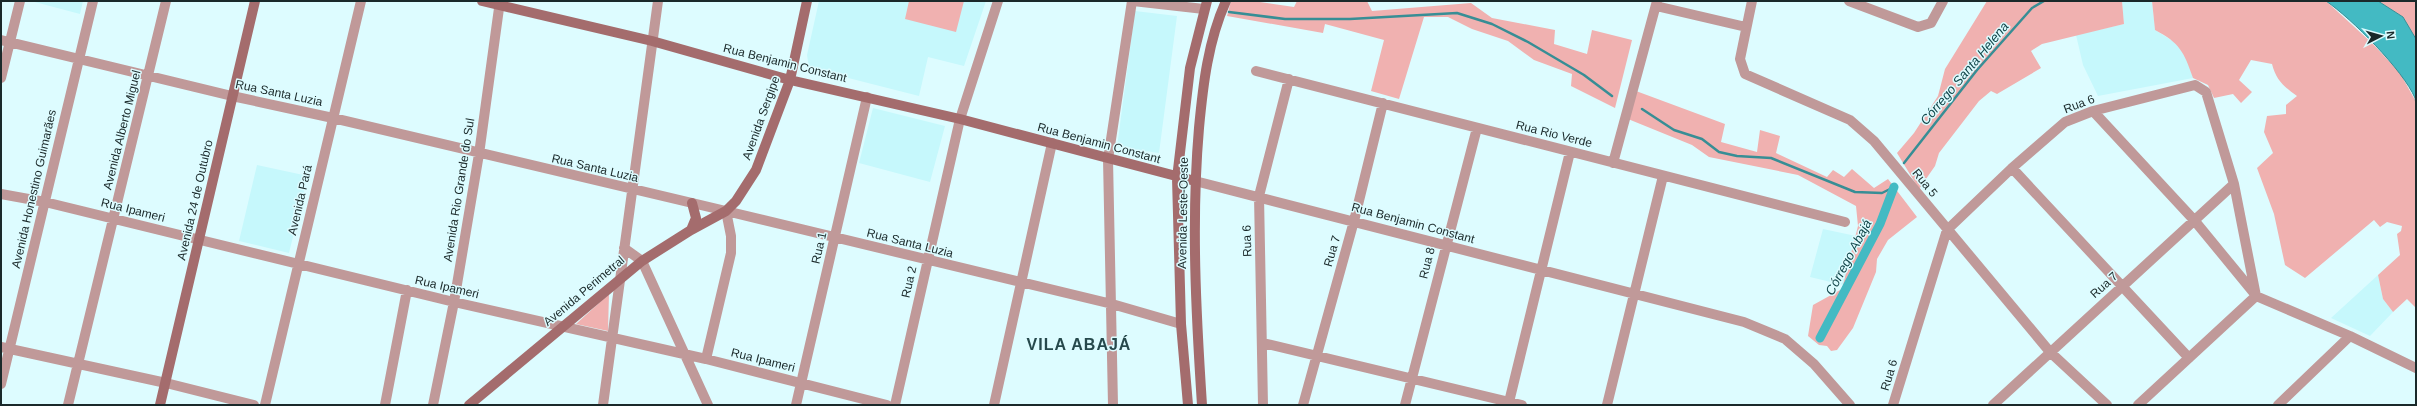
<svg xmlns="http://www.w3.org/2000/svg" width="2417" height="406" font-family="Arial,sans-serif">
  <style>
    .built { fill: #c6f8fc }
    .green { fill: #f0b1b0 }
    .water { fill: #43bac3; stroke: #378e95 }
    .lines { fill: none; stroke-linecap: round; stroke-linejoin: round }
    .stream { stroke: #378e95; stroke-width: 2.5 }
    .canal { stroke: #43bac3; stroke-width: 9 }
    .street { stroke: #c09999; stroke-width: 10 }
    .secondary { stroke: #a46c6d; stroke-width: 10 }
    .labels { text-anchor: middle; stroke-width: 3; stroke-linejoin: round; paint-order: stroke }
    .street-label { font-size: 12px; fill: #1a292a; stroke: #ddfcff }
    .water-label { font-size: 13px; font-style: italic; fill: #12464a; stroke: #ddfcff }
    .district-label { font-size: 16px; font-weight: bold; letter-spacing: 1px; fill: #26494c; stroke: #ddfcff }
  </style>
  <rect width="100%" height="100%" fill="#ddfcff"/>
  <path class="built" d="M31,1H83L80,14Z
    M819,1H986L964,66L928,57L919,96L809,68L807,55Z
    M2122,1H2152L2155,30L2176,43L2185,53L2193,78L2098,96L2083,65L2076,35L2124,24Z
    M1135,11L1177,16L1159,153L1117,147Z
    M873,108L945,126L930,182L859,163Z
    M257,165L308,176L289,253L239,241Z
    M1823,229L1856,236L1843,285L1810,277Z
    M2378,275L2383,299L2393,312L2370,336L2331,318Z"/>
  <path class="green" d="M909,1H964L956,32L905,19Z
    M1231,1H1253L1294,7L1297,1H1367L1372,11L1471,3L1492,18L1555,30L1554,44L1587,54L1592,30L1632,40L1615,108L1571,86L1572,74L1534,60L1508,41L1472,29L1448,17H1424L1399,99L1371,91L1384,40L1325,24L1323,33L1227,16Z
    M1987,1H2122L2124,24L2042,44L2031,51L2041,68L1997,94L1991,91L1979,101L1939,153L1935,166L1919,189L1897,153L1914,133L1938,96L1945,69Z
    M2152,1H2326L2373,44L2400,73L2415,100L2416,308L2407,299L2393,312L2383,299L2378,275L2400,255L2397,234L2401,231L2402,226L2387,222L2380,227L2374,220L2305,278L2285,265L2274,214L2257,168L2273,153L2264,132L2267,116L2286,114V105L2297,96C2284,87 2276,80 2272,64L2251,60L2239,80L2252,92L2241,103L2233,94L2214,98L2208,85L2193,78C2184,52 2180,43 2155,30Z
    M2378,1H2416V39L2403,17Z
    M1636,91L1725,124L1721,142L1757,152L1760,130L1780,136L1776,153L1827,177L1833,170L1844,177L1852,169L1874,188L1888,179L1917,217L1888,240L1877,259L1876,272L1853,328L1837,350L1831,351L1827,346L1819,345L1808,336L1813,305L1842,289L1858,226L1856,206L1798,175L1709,157L1692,145L1628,119Z
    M609,294L608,331L576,324Z"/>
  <path class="water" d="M2326,1H2378L2403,17L2416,39V138C2416,126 2417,109 2415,98C2403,70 2352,19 2326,1Z"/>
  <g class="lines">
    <path class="stream" d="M1229,12L1285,19H1350L1457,13L1492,24L1528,42L1584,75L1612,96
      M1642,109L1674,130L1702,139L1719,152L1737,156L1771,158L1855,192L1882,193L1894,187
      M1904,163L1977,70L2032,8L2044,1"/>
    <path class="canal" d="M1820,338L1880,224L1894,187"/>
    <path class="street" d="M1133,1L1204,9
      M1752,1L1740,59L1745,74L1850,120L1874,141L2050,352L2107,405
      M1849,1L1918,27L1931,23L1943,1
      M1656,6L1746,27
      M1,40L232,96L333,118L726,211L1112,304L1181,324
      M1256,71L1845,222
      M1,78L20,1
      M2093,111L2194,220L2254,293
      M1613,163L1657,1
      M2012,168L2189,358
      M1195,181L1744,322L1785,339L1814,364L1850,405
      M1,194L45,202L454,302L706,359L887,405
      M624,248L642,261L708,405
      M2256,296L2350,336L2416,368
      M1263,343L1522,405
      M1,347L166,383L254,405
      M706,359L731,253V236L726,211
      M1,384L93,1
      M1509,402L1570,152
      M68,405L166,1
      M265,405L361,1
      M385,405L407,290
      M433,405L454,302L479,154L500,1
      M603,405L658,1
      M796,405L867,97
      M895,405L960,119L998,1
      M994,405L1052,143
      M1113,405L1108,159L1132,1
      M1263,405L1259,196L1289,79
      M1303,405L1354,221L1383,103
      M1405,405L1477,128
      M1607,405L1663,176
      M1893,405L1947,230L2012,168L2065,122L2093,111L2195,85L2206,92L2234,184L2256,296
      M1993,405L2234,184
      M2138,405L2256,296
      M2278,405L2350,336"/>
    <path class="secondary" d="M482,1L652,41L790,80L960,119L1195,181
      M691,230L696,218L692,203
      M160,405L255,1
      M469,405L642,261L691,230L726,211L736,201L756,170L790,80L807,1
      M1188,405L1181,324L1177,178L1190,68L1207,1
      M1202,405C1196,313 1191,221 1199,128C1203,85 1208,41 1226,1"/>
  </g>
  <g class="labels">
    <g class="street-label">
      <text transform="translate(785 63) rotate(14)" y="4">Rua Benjamin Constant</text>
      <text transform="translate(279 93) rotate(12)" y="4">Rua Santa Luzia</text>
      <text transform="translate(2079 104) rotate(-21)" y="4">Rua 6</text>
      <text transform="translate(761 118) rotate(-70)" y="4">Avenida Sergipe</text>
      <text transform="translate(122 130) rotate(-76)" y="4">Avenida Alberto Miguel</text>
      <text transform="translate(1554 134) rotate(14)" y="4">Rua Rio Verde</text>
      <text transform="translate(1099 143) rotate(15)" y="4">Rua Benjamin Constant</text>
      <text transform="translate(595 168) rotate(13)" y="4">Rua Santa Luzia</text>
      <text transform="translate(1925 183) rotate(51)" y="4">Rua 5</text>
      <text transform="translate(34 189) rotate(-77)" y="4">Avenida Honestino Guimarães</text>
      <text transform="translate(459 190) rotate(-81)" y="4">Avenida Rio Grande do Sul</text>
      <text transform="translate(195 200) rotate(-77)" y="4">Avenida 24 de Outubro</text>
      <text transform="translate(300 200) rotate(-77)" y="4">Avenida Pará</text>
      <text transform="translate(133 210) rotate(14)" y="4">Rua Ipameri</text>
      <text transform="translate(1183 213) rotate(-89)" y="4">Avenida Leste-Oeste</text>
      <text transform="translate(1413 223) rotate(15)" y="4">Rua Benjamin Constant</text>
      <text transform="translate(1247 241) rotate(-92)" y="4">Rua 6</text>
      <text transform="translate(910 243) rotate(14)" y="4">Rua Santa Luzia</text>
      <text transform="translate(819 248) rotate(-77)" y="4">Rua 1</text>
      <text transform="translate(1332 251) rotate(-74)" y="4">Rua 7</text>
      <text transform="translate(1427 263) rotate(-76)" y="4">Rua 8</text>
      <text transform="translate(909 282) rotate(-77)" y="4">Rua 2</text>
      <text transform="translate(2104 285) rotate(-42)" y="4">Rua 7</text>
      <text transform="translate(447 287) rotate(13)" y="4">Rua Ipameri</text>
      <text transform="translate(584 291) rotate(-40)" y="4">Avenida Perimetral</text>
      <text transform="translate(763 360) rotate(14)" y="4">Rua Ipameri</text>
      <text transform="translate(1889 375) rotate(-73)" y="4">Rua 6</text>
    </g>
    <g class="water-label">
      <text transform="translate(1964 73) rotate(-50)" y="5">Córrego Santa Helena</text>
      <text transform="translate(1848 257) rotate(-62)" y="5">Córrego Abajá</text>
    </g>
    <g class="district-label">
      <text x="1079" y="350">VILA ABAJÁ</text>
    </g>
  </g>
  <rect width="2417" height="406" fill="none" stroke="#1a292a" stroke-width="4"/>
  <g transform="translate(2381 36) rotate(84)" stroke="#ddfcff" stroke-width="3" paint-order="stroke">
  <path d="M0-3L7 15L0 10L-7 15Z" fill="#1a292a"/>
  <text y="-6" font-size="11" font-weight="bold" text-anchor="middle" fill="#1a292a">N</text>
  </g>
</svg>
